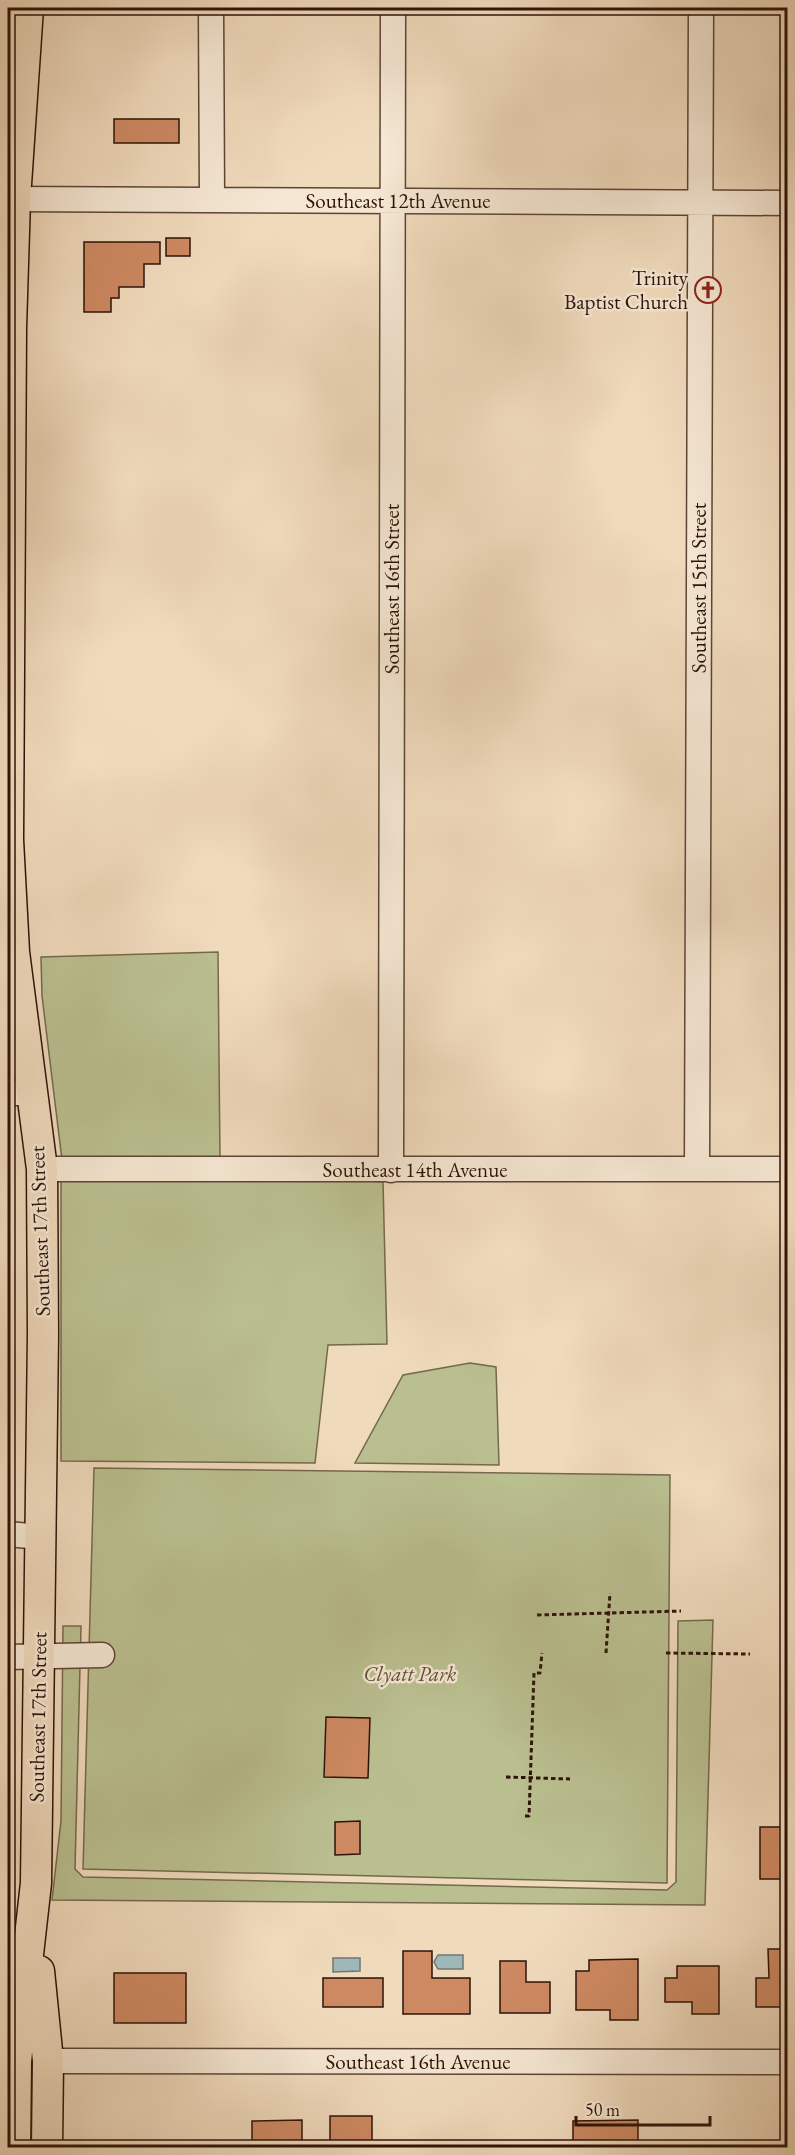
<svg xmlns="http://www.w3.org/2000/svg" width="795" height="2155" font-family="'EB Garamond',serif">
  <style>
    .green { fill: #babf90; stroke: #74694c; stroke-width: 1.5 }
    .water { fill: #9eb8ba; stroke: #717673; stroke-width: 1.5 }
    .building { fill: #cd8962; stroke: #2d1308; stroke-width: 1.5 }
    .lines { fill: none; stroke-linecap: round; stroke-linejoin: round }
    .minor-casing { stroke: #5e4535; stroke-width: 27 }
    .major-casing { stroke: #2d1308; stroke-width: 33 }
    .path { stroke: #2d1308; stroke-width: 3; stroke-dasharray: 4.5 3; stroke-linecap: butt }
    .minor { stroke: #f5e7d3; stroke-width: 24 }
    .major { stroke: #f0dabc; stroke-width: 30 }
    .labels { text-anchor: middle; stroke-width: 5; stroke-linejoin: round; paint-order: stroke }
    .street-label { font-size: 21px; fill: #2d1308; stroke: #f5e7d3 }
    .poi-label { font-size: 21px; fill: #2d1308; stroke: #f5e7d3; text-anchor: end }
    .park-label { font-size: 21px; font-style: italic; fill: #5e4f38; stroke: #f5e7d3 }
  </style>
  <rect width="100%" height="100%" fill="#f0dabc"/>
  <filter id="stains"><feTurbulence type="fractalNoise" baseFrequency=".00333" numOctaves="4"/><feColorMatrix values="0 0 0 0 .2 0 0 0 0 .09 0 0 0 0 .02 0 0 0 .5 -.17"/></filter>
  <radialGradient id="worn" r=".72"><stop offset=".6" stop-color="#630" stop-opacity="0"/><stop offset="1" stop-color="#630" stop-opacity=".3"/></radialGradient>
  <path class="green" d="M218,952L220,1160H62L42,996L41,957Z
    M61,1178L340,1179L383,1182L387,1344L328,1345L315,1463L61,1461Z
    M470,1363L496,1367L499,1465L355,1463L403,1375Z
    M94,1468L670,1475L667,1883L83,1869Z
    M713,1620L705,1905L52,1900L61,1821L63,1626H81L75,1869L83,1877L667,1890L676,1882L678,1621Z"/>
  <path class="water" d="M438,1955H463V1969H438L434,1962Z
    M333,1958H360V1971L333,1972Z"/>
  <path class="building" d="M114,119H179V143H114Z
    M166,238H190V256H166Z
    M84,242H160V264H144V287H119V298H111V312H84Z
    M781,1693H788V1756H781Z
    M326,1717L370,1718L368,1778L324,1777Z
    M360,1821V1854L335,1855V1822Z
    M760,1827H788V1879H760Z
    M768,1949H788V2007H756V1978H769Z
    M403,1951H432V1978H470V2014H403Z
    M638,1959V2020H610V2010H576V1971H589V1960Z
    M500,1961H526V1982H550V2013H500Z
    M677,1966H719V2014H692V2002H665V1978H677Z
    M114,1973H186V2023H114Z
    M323,1978H383V2007H323Z
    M330,2116H372V2148H330Z
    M302,2120V2148H252V2121Z
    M638,2120V2146L573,2147V2121Z
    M785,2121H788V2148H785Z"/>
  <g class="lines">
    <defs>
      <path id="minor" d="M211,8L212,200
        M8,199L788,203
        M8,1093H31
        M42,1169H788
        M697,1169L701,8
        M391,1170L393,8
        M8,1534L40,1537
        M8,1657L102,1655
        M48,2061L788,2062"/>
      <path id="major" d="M39,1971L48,2061L47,2148
        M15,2148L16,2061L36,1883L43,1334L42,1169L14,952L8,840L11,328L15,199L28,8"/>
    </defs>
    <use href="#minor" class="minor-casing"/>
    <use href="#major" class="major-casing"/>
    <path class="path" d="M537,1615L681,1611
      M606,1653L610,1593
      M666,1653L750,1654
      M506,1777L570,1779
      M525,1816H529L534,1673H540L542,1653"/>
    <use href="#minor" class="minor"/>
    <use href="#major" class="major"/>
  </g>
  <defs>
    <symbol id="church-ring" viewBox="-11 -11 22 22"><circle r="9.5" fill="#f5e7d3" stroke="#8f2418" stroke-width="1.5"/><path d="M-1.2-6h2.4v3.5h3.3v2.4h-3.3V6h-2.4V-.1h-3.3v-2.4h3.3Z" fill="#8f2418"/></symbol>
  </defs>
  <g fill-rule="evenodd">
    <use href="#church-ring" x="693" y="275" width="30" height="30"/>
  </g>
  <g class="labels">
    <g class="street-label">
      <text x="398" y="208">Southeast 12th Avenue</text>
      <text transform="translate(699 588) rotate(-90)" y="7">Southeast 15th Street</text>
      <text transform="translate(392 589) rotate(-90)" y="7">Southeast 16th Street</text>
      <text x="415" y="1177">Southeast 14th Avenue</text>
      <text transform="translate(40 1231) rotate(-92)" y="7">Southeast 17th Street</text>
      <text transform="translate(38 1717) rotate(-89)" y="7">Southeast 17th Street</text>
      <text x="418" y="2069">Southeast 16th Avenue</text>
    </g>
    <g class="poi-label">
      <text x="688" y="285">Trinity<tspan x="688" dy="24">Baptist Church</tspan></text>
    </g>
    <g class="park-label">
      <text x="410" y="1681">Clyatt Park</text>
    </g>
  </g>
  <rect width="795" height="2155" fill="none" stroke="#f0dabc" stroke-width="30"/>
  <rect x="9" y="9" width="777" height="2137" fill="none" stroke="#2d1308" stroke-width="3"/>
  <rect x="15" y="15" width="765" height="2125" fill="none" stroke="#2d1308" stroke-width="1.5"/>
  <path d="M576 2116v9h134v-9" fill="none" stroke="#2d1308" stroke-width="3"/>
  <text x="585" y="2116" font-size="18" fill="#2d1308" stroke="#f5e7d3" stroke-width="4.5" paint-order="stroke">50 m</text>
  <rect width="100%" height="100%" filter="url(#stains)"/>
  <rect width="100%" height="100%" fill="url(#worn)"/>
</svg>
